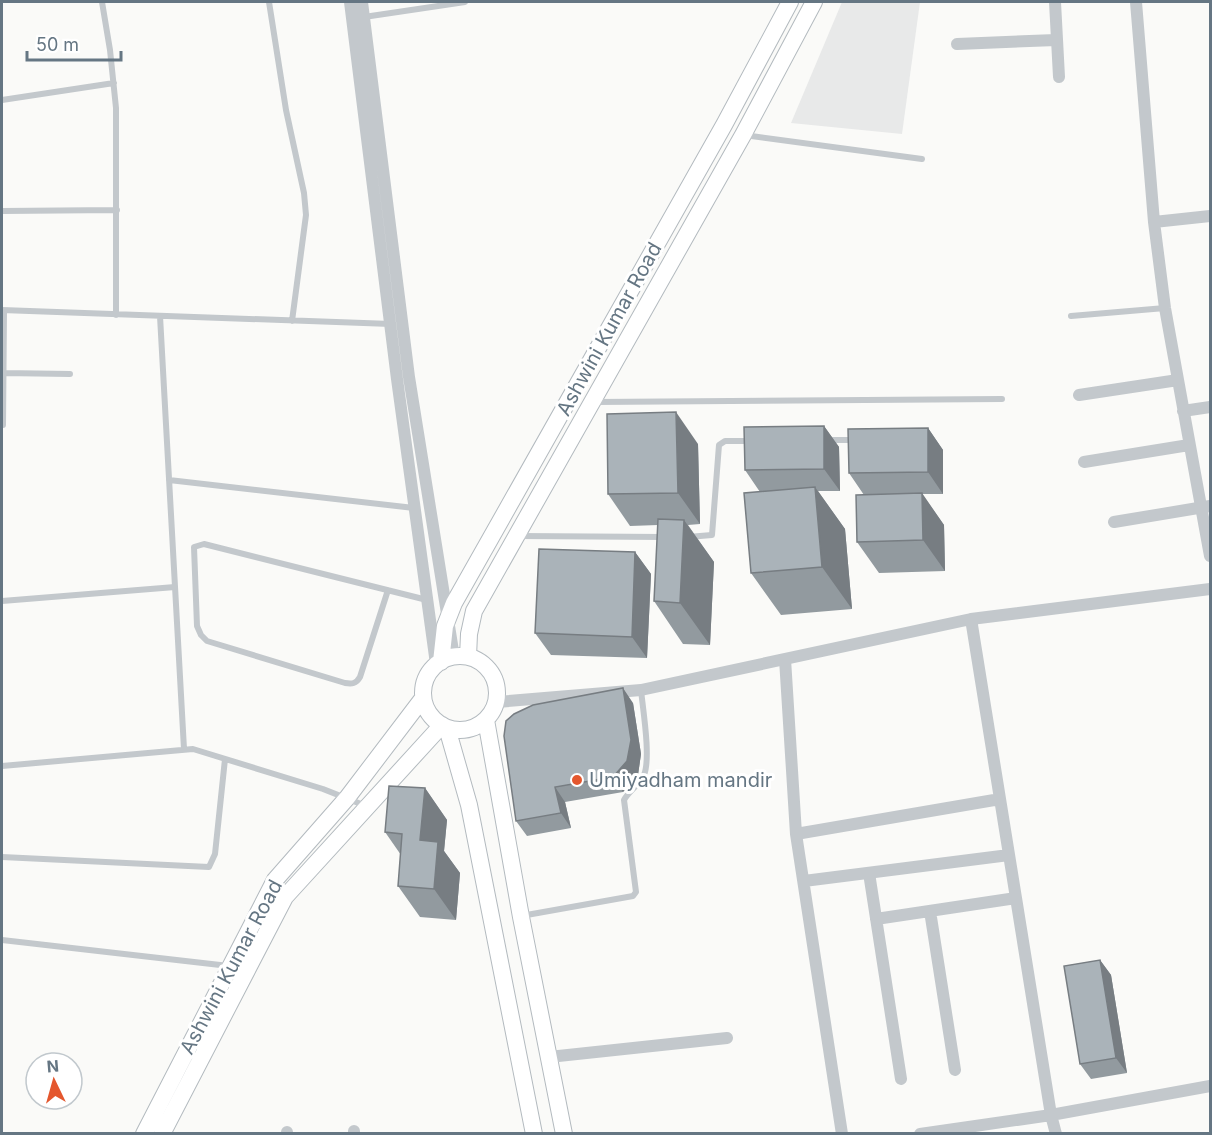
<svg xmlns="http://www.w3.org/2000/svg" width="1212" height="1135" font-family="Inter,sans-serif">
  <style>
    .built { fill: #e8e9e9 }
    .lines { fill: none; stroke-linecap: round; stroke-linejoin: round }
    .secondary-casing { stroke: #b3babf; stroke-width: 18 }
    .lane { stroke: #c3c8cc; stroke-width: 6 }
    .street { stroke: #c3c8cc; stroke-width: 12 }
    .secondary { stroke: #fff; stroke-width: 16 }
    .wall { fill: #929a9f }
    .shaded-wall { fill: #777d82 }
    .building { fill: #aab3b9; stroke: #777d82; stroke-width: 1.5 }
    .poi-dot { fill: #e4572e; stroke: #fff; stroke-width: 2 }
    .labels { text-anchor: middle; stroke-width: 6; stroke-linejoin: round; paint-order: stroke }
    .street-label { font-size: 20px; fill: #657683; stroke: #fff }
    .poi-label { font-size: 20px; fill: #657683; stroke: #fff; text-anchor: start }
  </style>
  <rect width="100%" height="100%" fill="#fafaf8"/>
  <path class="built" d="M842,2H920L902,134L791,123Z"/>
  <g class="lines">
    <defs>
      <path id="secondary" d="M423 693a37 37 0 1 1 74 0a37 37 0 1 1-74 0Z
        M468,657L469,634L474,611L743,135L814,2
        M441,662L445,626L454,603L724,125L790,2
        M486,720L521,917L564,1134
        M447,728L469,805L534,1134
        M144,1134L275,880L347,798L423,698
        M162,1134L285,897L442,725"/>
    </defs>
    <use href="#secondary" class="secondary-casing"/>
    <path class="lane" d="M102,2L110,50L116,108V315
      M269,2L286,110L304,193L306,215L292,321
      M364,17L465,2
      M2,100L114,83
      M744,135L922,159
      M2,211L117,210
      M2,310L391,324
      M160,316L184,749
      M1071,316L1165,308
      M3,373L70,374
      M596,402L1002,399
      M3,425L4,311
      M826,440H854
      M169,480L414,508
      M520,536L663,537
      M688,537L712,535L719,445L725,441H752
      M388,590L360,677C356,684 352,684 345,683L207,641L201,635L197,626L194,547L204,544L427,600
      M2,601L175,587
      M2,766L193,749L323,789L366,806
      M2,857L209,867L215,854L225,759
      M521,916L633,896L636,892L624,800C629,791 640,784 644,775C651,758 643,710 641,690
      M2,940L229,966"/>
    <path class="street" d="M350,2L397,379L436,664
      M362,2L409,377L454,657
      M1055,2L1059,77
      M1136,2L1154,222L1165,308L1210,556
      M957,44L1056,40
      M1154,222L1210,216
      M1079,395L1178,380
      M1183,411L1210,407
      M1084,462L1189,445
      M1114,522L1210,506
      M971,619L1051,1115L1056,1134
      M785,659L796,834
      M497,702L641,690L971,619L1210,589
      M869,873L901,1079
      M804,881L1009,855
      M930,911L955,1070
      M876,919L1016,898
      M549,1057L727,1038
      M354,1131V1134
      M287,1132V1134
      M842,1134L796,834L1000,799
      M920,1134L1051,1115L1210,1086"/>
    <use href="#secondary" class="secondary"/>
  </g>
  <path class="wall" d="M824,426L839,447L840,491H818L845,529L852,609L781,615L751,573L760,492L745,470Z
    M928,428L943,450V494H922L944,525L945,571L879,573L857,542L864,495L849,473Z
    M698,444L700,524L688,525L714,562L710,645L683,644L654,601L658,525L630,526L608,494Z
    M635,552L651,574L647,658L551,655L535,633Z
    M633,703L641,754L638,775L623,792L565,802L571,828L527,836L516,821Z
    M425,788L447,820L444,851L460,873L456,920L420,917L398,886L401,855L385,832Z
    M1100,960L1111,975L1127,1073L1091,1079L1080,1064Z"/>
  <path class="shaded-wall" d="M676,412L698,444L700,524L678,493Z
    M824,426L839,447L840,491L824,469Z
    M928,428L943,450V494L928,472Z
    M815,487L845,529L852,609L822,567Z
    M922,493L944,525L945,571L923,540Z
    M684,520L714,562L710,645L680,603Z
    M635,552L651,574L647,658L632,637Z
    M623,688L633,703L641,754L638,775L623,792L613,777Z
    M555,787L565,802L571,828L561,813Z
    M425,788L447,820L444,851L460,873L456,920L434,889L420,840Z
    M1100,960L1111,975L1127,1073L1116,1058Z"/>
  <path class="building" d="M676,412L678,493L608,494L607,414Z
    M824,426V469L745,470L744,427Z
    M928,428V472L849,473L848,429Z
    M815,487L822,567L751,573L744,493Z
    M922,493L923,540L857,542L856,495Z
    M658,519L684,520L680,603L654,601Z
    M539,549L635,552L632,637L535,633Z
    M623,688L631,740L627,761L613,777L555,787L561,813L516,821L504,736L506,721L514,714L533,705Z
    M389,786L425,788L420,840L438,842L434,889L398,886L402,834L385,832Z
    M1100,960L1116,1058L1080,1064L1064,966Z"/>
  <circle class="poi-dot" cx="577" cy="780" r="6"/>
  <g class="labels">
    <g class="street-label">
      <text transform="translate(609 329) rotate(-61)" y="7">Ashwini Kumar Road</text>
      <text transform="translate(231 967) rotate(-62)" y="7">Ashwini Kumar Road</text>
    </g>
    <g class="poi-label">
      <text x="589" y="787">Umiyadham mandir</text>
    </g>
  </g>
  <rect width="1212" height="1135" fill="none" stroke="#657683" stroke-width="6"/>
  <g transform="translate(54 1081) rotate(355)"><circle r="28" fill="#ffffff" stroke="#c1c8cd" stroke-width="1.5"/>
  <path d="M0-4.5L10 22L0 15L-10 22Z" fill="#e4572e"/>
  <text y="-9" font-size="16" font-weight="bold" text-anchor="middle" fill="#657683">N</text>
  </g>
  <path d="M27 51v9h94v-9" fill="none" stroke="#657683" stroke-width="3"/>
  <text x="36" y="51" font-size="18" fill="#657683" stroke="#ffffff" stroke-width="4.5" paint-order="stroke">50 m</text>
</svg>
